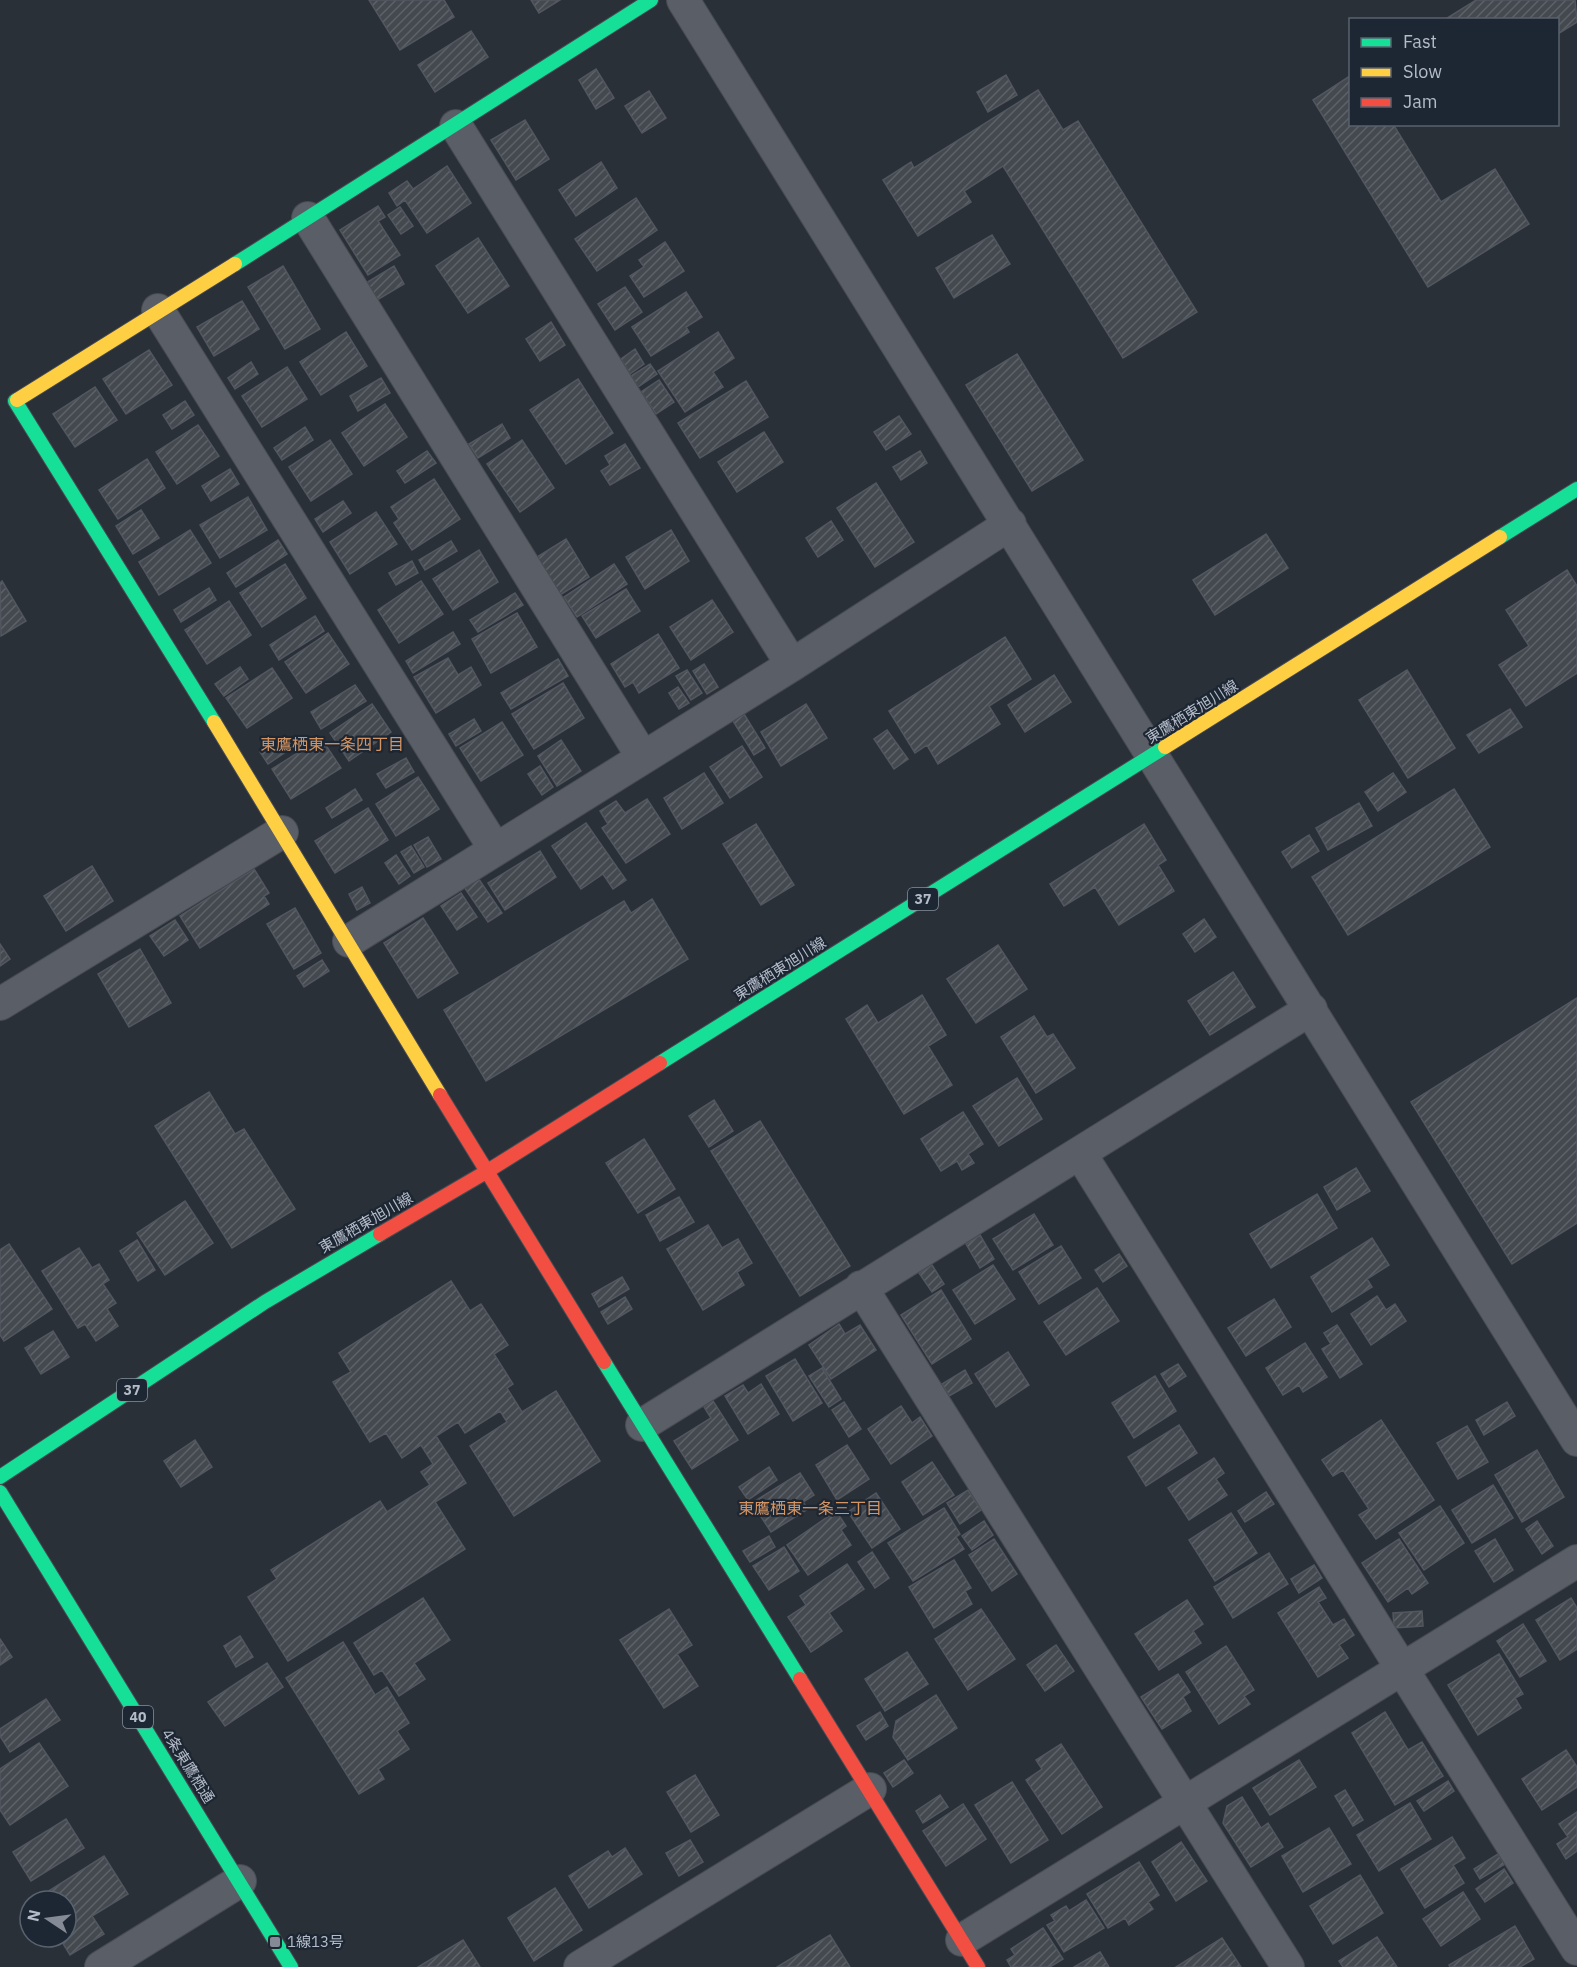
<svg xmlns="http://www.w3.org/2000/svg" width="1577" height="1967" font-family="'IBM Plex Sans','Noto Sans JP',sans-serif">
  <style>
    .building { fill: url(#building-hatch); stroke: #52575f; stroke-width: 1.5 }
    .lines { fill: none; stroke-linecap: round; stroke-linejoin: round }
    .street-casing { stroke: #484c53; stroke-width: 34 }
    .fast-casing { stroke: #484c53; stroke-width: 16 }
    .slow-casing { stroke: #484c53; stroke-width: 16 }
    .jam-casing { stroke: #484c53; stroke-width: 16 }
    .street { stroke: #5a5e66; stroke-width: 32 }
    .fast { stroke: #16e098; stroke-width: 14 }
    .slow { stroke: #ffcf43; stroke-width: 14 }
    .jam { stroke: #f24e42; stroke-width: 14 }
    .poi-dot { fill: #848b96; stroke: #1d2633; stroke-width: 2 }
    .labels { text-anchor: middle; stroke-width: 4.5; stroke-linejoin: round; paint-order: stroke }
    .shield { fill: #1d2633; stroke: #878f9c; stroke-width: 1.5 }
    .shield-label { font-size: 14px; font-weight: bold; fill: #b4bcc9 }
    .street-label { font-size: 15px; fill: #b4bcc9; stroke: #1d2633 }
    .poi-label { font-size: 15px; fill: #b4bcc9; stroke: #1d2633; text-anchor: start }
    .neighbourhood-label { font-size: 16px; fill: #d59563; stroke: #1d2633 }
  </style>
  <defs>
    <pattern id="building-hatch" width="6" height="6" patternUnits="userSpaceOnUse" patternTransform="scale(1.5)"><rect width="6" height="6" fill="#444950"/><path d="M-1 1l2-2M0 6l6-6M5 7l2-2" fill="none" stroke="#5d6168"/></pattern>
  </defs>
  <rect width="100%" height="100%" fill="#2a3038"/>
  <path class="building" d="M369,0H444L454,17L400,50Z
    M531,0H560L539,13Z
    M1476,0H1575L1577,22L1558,34V20H1444Z
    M471,31L488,57L435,92L418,65Z
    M596,69L614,98L596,109L579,80Z
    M1006,75L1017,95L988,112L977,92Z
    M1350,76V124H1393L1441,202L1495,169L1529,224L1428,287L1313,100Z
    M1038,90L1063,130L1078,121L1197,312L1123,358L1003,166L964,191L971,202L918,236L883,180L911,162L914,168Z
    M649,91L666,118L642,133L625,106Z
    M525,120L549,159L516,180L491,140Z
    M601,162L617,188L576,216L559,190Z
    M447,166L471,203L427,233L405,200L397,206L389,193L407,181L413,189Z
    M636,198L657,230L597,271L575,239Z
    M378,206L385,217L378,221L400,255L368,275L340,230Z
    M400,207L413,226L401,234L388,215Z
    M992,235L1010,264L954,298L936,268Z
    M478,238L509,286L468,313L436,266Z
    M665,242L684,271L644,297L630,276L644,267L639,260Z
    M283,266L320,329L285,349L248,287Z
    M394,266L404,284L377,300L366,283Z
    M625,287L642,312L615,330L598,304Z
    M686,292L702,317L686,327L689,332L651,356L632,327Z
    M242,301L259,329L214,356L197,327Z
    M551,322L565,345L540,361L526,339Z
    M346,332L367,366L321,395L300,362Z
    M718,332L734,358L713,372L723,387L685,412L658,371Z
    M635,349L644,364L630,374L621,359Z
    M149,350L172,385L126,414L103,379Z
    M1017,354L1083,460L1032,491L966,385Z
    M251,362L258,374L235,389L228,378Z
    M650,364L657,374L638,387L631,376Z
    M287,367L307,399L262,427L242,396Z
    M381,378L390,393L358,411L350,396Z
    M578,379L613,433L566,464L530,410Z
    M659,380L674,402L656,414L641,392Z
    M746,381L768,417L700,458L678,423Z
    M95,387L117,420L75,447L53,414Z
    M185,401L194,415L172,429L163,415Z
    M385,404L407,437L364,466L342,433Z
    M899,416L911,434L886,450L874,432Z
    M502,424L510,438L478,458L469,444Z
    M198,425L219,456L177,484L156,452Z
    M305,427L313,440L282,460L274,448Z
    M764,432L783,462L737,492L718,462Z
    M330,440L352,474L311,501L289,467Z
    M522,440L554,488L520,512L487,464Z
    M625,444L640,468L610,485L601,471L610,465L605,456Z
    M427,451L436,463L405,483L397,471Z
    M920,451L927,463L901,480L893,467Z
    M147,459L165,488L118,519L99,490Z
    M230,469L239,484L211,501L202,486Z
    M434,479L460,519L412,550L394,523L399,519L391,507Z
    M876,483L914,542L875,567L837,508Z
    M248,497L267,530L220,558L200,525Z
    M343,501L351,513L323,532L315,519Z
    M141,510L159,538L133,554L116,526Z
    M376,512L397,544L350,574L330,542Z
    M831,521L843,540L818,557L806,538Z
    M190,530L211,563L159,595L139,562Z
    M671,530L689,561L645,589L626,557Z
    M1266,534L1288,568L1215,615L1193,580Z
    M566,539L589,577L560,595L537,557Z
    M278,540L287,554L236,587L227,573Z
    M451,541L457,551L425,570L419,560Z
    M479,550L498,582L453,610L433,579Z
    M412,561L418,573L396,585L389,573Z
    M285,564L306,598L262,627L240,593Z
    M614,564L627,584L577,617L564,597Z
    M1567,570L1577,586V673L1526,706L1499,665L1529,646L1506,610Z
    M2,581L26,621L1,636L0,583Z
    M421,581L443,614L399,643L378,610Z
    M209,588L216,600L181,622L174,610Z
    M626,589L640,611L596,638L582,616Z
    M515,593L523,605L478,632L470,620Z
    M712,600L733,632L691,660L670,627Z
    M229,601L251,635L207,664L185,630Z
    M517,613L537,647L491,673L472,639Z
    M315,616L324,631L279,660L270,645Z
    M453,632L460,644L413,673L406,661Z
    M328,633L349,664L306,693L285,662Z
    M658,634L679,668L639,693L633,682L625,687L611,664Z
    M1005,637L1031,679L989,706L1000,724L938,764L927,745L915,753L889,711Z
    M448,658L458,675L471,667L481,685L436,713L414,677Z
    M558,659L568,676L511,709L501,693Z
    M704,664L718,687L707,694L693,671Z
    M240,667L248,679L224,696L215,684Z
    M272,668L292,698L247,728L226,698Z
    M687,670L702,693L691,700L676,676Z
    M1407,670L1455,748L1408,778L1359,700Z
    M1054,675L1071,702L1025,732L1008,705Z
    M563,683L584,718L534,749L512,714Z
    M355,685L366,701L321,729L311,712Z
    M678,687L689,703L679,709L669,693Z
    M372,704L391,732L349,761L330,733Z
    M806,704L827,738L781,766L761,732Z
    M1510,709L1522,727L1479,753L1467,735Z
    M744,714L765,748L754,755L733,721Z
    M474,719L481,731L456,746L449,734Z
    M502,722L523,755L481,781L460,748Z
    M887,730L908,759L894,769L874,739Z
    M283,737L290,749L268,764L260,752Z
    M321,738L341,768L291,799L272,769Z
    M561,740L581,771L557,786L538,756Z
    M742,746L762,777L730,798L710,767Z
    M406,758L414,772L386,788L377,774Z
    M540,766L553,787L542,795L528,774Z
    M704,773L723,803L682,829L664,798Z
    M1393,773L1406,792L1378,811L1365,792Z
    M418,777L439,809L396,836L376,804Z
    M355,789L362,800L332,818L326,808Z
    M1454,789L1490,847L1348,935L1312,877Z
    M647,799L670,834L626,863L602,828L608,824L600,811L616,801L625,813Z
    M1359,803L1372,826L1328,850L1316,828Z
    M368,808L388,840L335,873L315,841Z
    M586,823L626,880L613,889L603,874L581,889L552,846Z
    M756,824L794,885L761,905L723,844Z
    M1144,824L1166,860L1158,865L1174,891L1119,925L1095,887L1064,906L1050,884Z
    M1309,835L1319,851L1292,868L1282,852Z
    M428,837L441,859L427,867L414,845Z
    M411,846L424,867L414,873L401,852Z
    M540,851L556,877L505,910L488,883Z
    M396,855L410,876L399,884L385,863Z
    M92,866L113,901L66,931L44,896Z
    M254,869L269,893L264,896L269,904L200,948L180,916Z
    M478,878L502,913L488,922L464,887Z
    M362,887L370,903L357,910L349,894Z
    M461,893L477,917L457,930L441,906Z
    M652,899L688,959L486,1081L444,1010L624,901L631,913Z
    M295,908L321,953L294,969L267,924Z
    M423,918L458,973L418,998L384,943Z
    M1204,919L1216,937L1195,952L1183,934Z
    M175,920L188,940L164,956L150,936Z
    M0,944L10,959L0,966Z
    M998,945L1027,989L976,1023L947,979Z
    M140,949L171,1003L129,1027L98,974Z
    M322,960L329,971L304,987L297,976Z
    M1233,972L1255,1007L1210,1035L1188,1001Z
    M922,995L946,1035L928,1046L952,1085L904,1114L846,1019L867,1005L878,1023Z
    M1577,998V1223L1512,1264L1411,1102Z
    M1034,1016L1047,1037L1053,1034L1075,1068L1036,1093L1001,1037Z
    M1017,1078L1042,1119L999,1146L973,1106Z
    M209,1092L235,1134L244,1129L295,1209L232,1248L155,1126Z
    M714,1100L733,1131L709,1147L689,1116Z
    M963,1112L983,1144L968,1154L974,1163L962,1170L957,1161L941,1171L921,1139Z
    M760,1121L850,1266L800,1296L711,1151Z
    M644,1139L675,1189L638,1213L606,1163Z
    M1356,1168L1370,1191L1337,1210L1324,1187Z
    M1317,1194L1337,1228L1271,1268L1250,1234Z
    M679,1197L694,1222L660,1241L646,1215Z
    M185,1201L213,1243L165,1275L137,1233Z
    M1034,1214L1053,1245L1013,1270L993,1239Z
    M708,1225L722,1248L738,1239L752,1263L737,1272L744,1285L703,1310L667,1249Z
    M980,1235L994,1259L980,1268L966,1244Z
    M1372,1238L1389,1265L1367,1279L1372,1287L1332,1312L1311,1277Z
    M137,1240L155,1270L138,1281L120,1251Z
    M9,1244L52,1309L4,1341L0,1335V1250Z
    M1061,1246L1081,1278L1039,1304L1019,1272Z
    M79,1248L92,1268L99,1264L109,1280L103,1284L116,1303L107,1309L118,1326L96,1341L85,1324L78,1328L42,1271Z
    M1119,1254L1127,1266L1103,1282L1095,1270Z
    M932,1265L944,1284L932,1292L919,1273Z
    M993,1265L1015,1299L975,1324L953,1290Z
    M622,1277L629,1289L599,1307L592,1294Z
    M451,1281L470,1311L481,1304L508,1345L494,1354L513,1384L507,1388L522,1412L556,1391L600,1461L514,1516L470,1446L507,1422L500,1411L465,1433L458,1422L436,1436L466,1483L435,1502L465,1549L288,1661L248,1597L277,1579L271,1570L380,1501L387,1512L430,1485L421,1472L433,1464L421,1445L402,1458L386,1433L370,1442L333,1382L351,1372L339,1353Z
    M1097,1288L1119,1321L1066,1355L1044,1322Z
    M941,1290L971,1339L932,1364L901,1315Z
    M1377,1296L1386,1310L1395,1304L1406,1321L1371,1345L1351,1314Z
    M625,1297L632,1309L608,1324L601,1312Z
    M1274,1299L1291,1327L1246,1356L1228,1328Z
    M839,1324L845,1334L860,1325L876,1350L831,1379L809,1345Z
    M1337,1325L1362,1364L1340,1378L1322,1349L1331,1344L1324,1333Z
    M53,1331L69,1357L41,1374L25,1348Z
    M1305,1343L1327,1377L1303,1392L1299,1385L1283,1395L1266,1368Z
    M1008,1352L1029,1385L996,1407L975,1374Z
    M795,1359L822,1403L793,1421L766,1376Z
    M1178,1364L1186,1376L1169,1387L1161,1374Z
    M822,1368L841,1399L829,1407L809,1376Z
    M965,1370L972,1383L949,1396L942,1384Z
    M1155,1376L1176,1411L1134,1438L1112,1403Z
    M761,1384L779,1414L748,1434L725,1396L743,1385L748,1393Z
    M713,1401L738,1440L692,1469L674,1441L711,1418L704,1407Z
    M844,1402L861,1429L849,1437L832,1410Z
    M1507,1402L1515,1416L1484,1435L1476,1420Z
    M901,1406L912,1423L920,1417L932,1436L891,1464L868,1429Z
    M1381,1420L1434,1500L1376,1539L1359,1515L1369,1509L1343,1470L1333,1476L1322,1460Z
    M1179,1425L1197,1453L1146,1486L1128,1457Z
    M1467,1426L1488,1462L1458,1479L1437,1443Z
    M195,1440L212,1467L181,1487L164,1461Z
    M847,1445L869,1479L837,1500L816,1465Z
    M1537,1450L1564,1497L1522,1522L1495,1475Z
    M1214,1458L1224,1473L1216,1479L1227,1495L1189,1520L1168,1488Z
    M932,1462L954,1495L923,1515L902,1482Z
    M769,1467L777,1480L748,1500L739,1487Z
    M800,1473L814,1495L803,1502L808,1509L771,1532L752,1503Z
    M1493,1485L1513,1518L1472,1543L1452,1510Z
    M968,1490L981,1510L960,1524L947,1503Z
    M1266,1492L1274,1504L1245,1522L1238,1511Z
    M876,1493L900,1529L872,1548L848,1512Z
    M1440,1506L1464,1543L1424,1570L1399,1533Z
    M944,1508L960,1534L956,1537L964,1549L913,1581L888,1543Z
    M836,1511L846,1526L841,1530L851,1545L808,1575L787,1545Z
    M1231,1513L1257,1553L1215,1581L1189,1540Z
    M984,1521L993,1535L972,1550L962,1536Z
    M1537,1521L1553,1546L1542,1554L1526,1529Z
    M769,1536L775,1547L750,1562L743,1551Z
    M994,1539L1017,1574L992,1591L969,1555Z
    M1399,1539L1428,1583L1412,1594L1408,1588L1388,1602L1362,1563Z
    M1495,1539L1513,1570L1494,1582L1475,1551Z
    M784,1547L799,1571L769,1590L753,1566Z
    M872,1552L889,1578L875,1588L858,1562Z
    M1269,1553L1288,1584L1233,1618L1214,1587Z
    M954,1560L971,1588L965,1591L972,1604L934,1628L909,1587Z
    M847,1564L864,1589L829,1613L842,1631L811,1652L788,1617L806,1605L800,1596Z
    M1314,1565L1322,1578L1299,1593L1291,1579Z
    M1319,1587L1326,1598L1318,1602L1333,1625L1344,1619L1354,1635L1339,1645L1348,1658L1318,1677L1278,1613Z
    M423,1598L450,1640L414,1663L425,1679L399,1696L382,1670L374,1675L354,1643Z
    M1571,1598L1577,1608V1649L1560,1660L1536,1620Z
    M1187,1600L1203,1624L1193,1631L1201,1643L1159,1670L1135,1634Z
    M669,1609L692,1645L677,1654L698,1686L664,1708L620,1640Z
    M981,1609L1015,1659L968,1690L935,1639Z
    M1422,1611L1423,1626L1394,1628L1393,1613Z
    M1523,1624L1546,1661L1520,1677L1497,1641Z
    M240,1636L253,1657L236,1667L224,1646Z
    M0,1639L12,1657L0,1665Z
    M343,1642L375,1695L387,1687L409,1723L397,1731L409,1749L378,1769L384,1779L359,1794L286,1678Z
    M1056,1645L1074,1671L1045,1691L1027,1665Z
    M1226,1646L1254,1690L1244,1696L1250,1704L1219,1724L1186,1672Z
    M907,1652L928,1684L885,1711L865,1679Z
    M1499,1654L1523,1694L1515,1698L1521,1708L1478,1735L1448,1685Z
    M267,1663L283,1687L225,1726L208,1702Z
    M1178,1674L1190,1692L1183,1697L1191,1711L1162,1729L1141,1697Z
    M936,1695L957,1728L908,1760L893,1737L896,1721Z
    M46,1699L60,1720L10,1752L0,1736V1729Z
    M880,1712L888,1726L866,1740L857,1726Z
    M1385,1712L1408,1750L1422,1742L1443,1776L1395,1805L1352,1733Z
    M39,1743L68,1786L10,1825L0,1810V1769Z
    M1061,1744L1102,1807L1062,1834L1026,1780L1042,1769L1036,1760Z
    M1566,1750L1577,1767V1787L1542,1810L1522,1779Z
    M904,1760L913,1773L893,1787L884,1773Z
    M1299,1760L1316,1787L1270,1815L1253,1788Z
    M695,1775L719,1815L691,1832L667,1792Z
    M1448,1781L1454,1791L1424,1811L1417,1801Z
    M1012,1782L1048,1840L1011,1863L975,1805Z
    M1345,1790L1363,1820L1353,1826L1335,1796Z
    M940,1795L948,1807L923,1823L916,1811Z
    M1242,1797L1261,1828L1268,1823L1283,1847L1251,1867L1223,1823L1227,1806Z
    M1410,1803L1431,1839L1379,1871L1357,1835Z
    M963,1804L986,1839L946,1866L923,1831Z
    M1577,1812V1851L1566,1859L1557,1844L1568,1837L1559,1824Z
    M66,1819L84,1848L31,1881L13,1852Z
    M1329,1828L1351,1864L1303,1892L1282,1856Z
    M1452,1837L1465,1858L1453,1865L1464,1883L1425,1908L1401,1869Z
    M690,1840L703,1862L679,1876L666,1853Z
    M1181,1842L1207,1881L1176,1901L1152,1862Z
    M625,1848L642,1874L589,1908L569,1876L608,1851L612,1857Z
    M1498,1854L1505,1864L1480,1879L1474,1869Z
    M104,1856L128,1894L92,1916L104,1934L70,1955L59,1937H66V1901H37L36,1899Z
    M1139,1862L1159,1895L1148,1902L1153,1909L1129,1925L1125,1918L1108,1928L1087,1894Z
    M1504,1869L1513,1883L1485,1902L1476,1889Z
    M1360,1875L1383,1913L1333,1944L1310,1906Z
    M555,1888L582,1930L534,1961L508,1918Z
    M1463,1892L1480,1919L1441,1946L1423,1919Z
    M1086,1900L1104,1928L1064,1952L1047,1925L1055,1921L1051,1915L1066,1906L1069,1911Z
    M1515,1926L1534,1959L1520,1967H1450L1449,1965Z
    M1043,1928L1063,1959L1050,1967H1011L1007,1960L1015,1955L1011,1949Z
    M830,1935L850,1967H777Z
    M1377,1937L1397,1967H1343L1339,1961Z
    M1222,1938L1241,1967H1176Z
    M463,1940L480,1967H418Z
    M1100,1952L1109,1967H1074Z"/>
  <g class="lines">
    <defs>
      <path id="street" d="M683,0L1577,1440
        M456,126L792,665
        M308,218L642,756
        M158,310L495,849
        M349,941L792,665L1010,524
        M0,1004L282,832
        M1080,1153L1577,1949
        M861,1287L1288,1967
        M642,1425L1311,1009
        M962,1940L1577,1561
        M101,1967L240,1881
        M580,1967L870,1789"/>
      <path id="fast" d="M235,264L651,0
        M17,400L15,401L214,722
        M1500,537L1577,489
        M660,1063L1165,747
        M604,1362L800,1679
        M0,1477L265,1302L380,1234
        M0,1492L291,1967"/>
      <path id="slow" d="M17,400L235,264
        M214,722L440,1095
        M1165,747L1500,537"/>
      <path id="jam" d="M440,1095L604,1362
        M380,1234L486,1172L660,1063
        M800,1679L978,1967"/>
    </defs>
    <use href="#street" class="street-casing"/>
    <use href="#fast" class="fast-casing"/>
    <use href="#slow" class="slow-casing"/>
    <use href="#jam" class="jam-casing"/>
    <use href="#street" class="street"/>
    <use href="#fast" class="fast"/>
    <use href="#slow" class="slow"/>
    <use href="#jam" class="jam"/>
  </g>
  <rect class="poi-dot" x="269" y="1936" width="12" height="12" rx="3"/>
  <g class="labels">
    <g class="shield">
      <rect x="908" y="888" width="30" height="22" rx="4.5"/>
      <rect x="117" y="1379" width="30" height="22" rx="4.5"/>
      <rect x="123" y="1706" width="30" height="22" rx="4.5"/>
    </g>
    <g class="shield-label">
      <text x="923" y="904">37</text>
      <text x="132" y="1395">37</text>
      <text x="138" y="1722">40</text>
    </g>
    <g class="street-label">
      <text transform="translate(1192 712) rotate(-32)" y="5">東鷹栖東旭川線</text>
      <text transform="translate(780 969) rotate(-32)" y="5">東鷹栖東旭川線</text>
      <text transform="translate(366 1223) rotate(-30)" y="5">東鷹栖東旭川線</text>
      <text transform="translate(188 1766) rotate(58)" y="5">4条東鷹栖通</text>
    </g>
    <g class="poi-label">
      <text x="287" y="1947">1線13号</text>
    </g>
    <g class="neighbourhood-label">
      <text x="332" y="750">東鷹栖東一条四丁目</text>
      <text x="810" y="1514">東鷹栖東一条三丁目</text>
    </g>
  </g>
  <rect x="1349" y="18" width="210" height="108" fill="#1d2633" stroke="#59626f" stroke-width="1.5"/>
  <rect x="1361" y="38" width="30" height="9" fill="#16e098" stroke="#59626f" stroke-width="1.5"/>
  <text x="1403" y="48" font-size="18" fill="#b4bcc9">Fast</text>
  <rect x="1361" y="68" width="30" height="9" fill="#ffcf43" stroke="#59626f" stroke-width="1.5"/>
  <text x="1403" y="78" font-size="18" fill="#b4bcc9">Slow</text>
  <rect x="1361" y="98" width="30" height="9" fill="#f24e42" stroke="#59626f" stroke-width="1.5"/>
  <text x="1403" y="108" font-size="18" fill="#b4bcc9">Jam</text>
  <g transform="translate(48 1919) rotate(283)"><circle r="28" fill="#1d2633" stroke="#59626f" stroke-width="1.5"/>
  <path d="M0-4.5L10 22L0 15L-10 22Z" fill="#848b96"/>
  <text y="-9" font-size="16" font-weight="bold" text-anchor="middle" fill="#b4bcc9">N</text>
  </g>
</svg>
